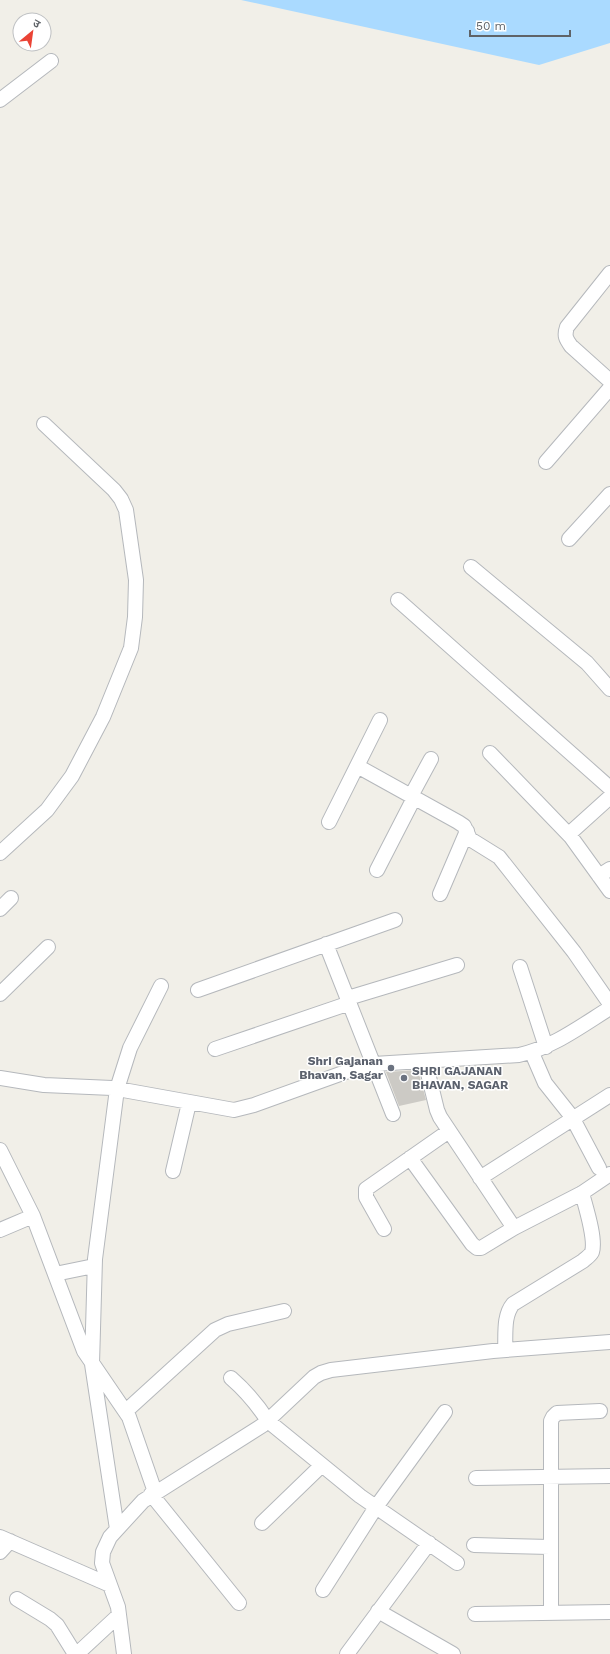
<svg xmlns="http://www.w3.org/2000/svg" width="610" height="1654" font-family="'Work Sans','Noto Sans Devanagari',sans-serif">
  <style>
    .water { fill: #aadaff }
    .building { fill: #cccac5 }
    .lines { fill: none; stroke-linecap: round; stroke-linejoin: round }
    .minor-casing { stroke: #b5b8bc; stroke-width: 16 }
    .minor { stroke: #fff; stroke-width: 14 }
    .worship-dot { fill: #6b7280; stroke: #fff; stroke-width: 1.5 }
    .labels { text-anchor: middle; stroke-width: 3; stroke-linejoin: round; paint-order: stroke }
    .worship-label { font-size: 12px; font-weight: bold; fill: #5b616d; stroke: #fff; text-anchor: end }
  </style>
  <rect width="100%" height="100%" fill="#f1efe8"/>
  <path class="water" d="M241,0H610V43L539,65Z"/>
  <path class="building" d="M418,1070L426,1100L399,1106L386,1072Z"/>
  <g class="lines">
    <defs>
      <path id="minor" d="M0,100L51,61
        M610,273L567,327C564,336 566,339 571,346L610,381
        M546,462L610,388
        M569,539L610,494
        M471,567L587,663L610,689
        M398,600L610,788
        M490,753L571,837L610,891
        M357,766L458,822L464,826L470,839L499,857L574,952L610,1004
        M411,796L431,759
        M329,822L380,720
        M569,834L610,797
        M0,853L47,810L72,776L103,717L131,648L135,617L136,580L126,510L121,499L114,490L44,424
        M377,870L414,798
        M599,876L610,869
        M440,894L467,831
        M0,909L11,898
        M326,944L393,1114
        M520,967L546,1047
        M198,990L395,920
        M0,994L48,947
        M348,998L457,965
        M215,1049L350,1003
        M532,1053L545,1083L572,1117L599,1168
        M425,1061L437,1110L440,1117L514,1228
        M0,1078L44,1085L112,1088L234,1110L254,1105L354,1069L374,1064L519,1055C552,1048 581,1026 610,1008
        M0,1150L33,1216L84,1351L129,1417L155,1492
        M410,1158L472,1244L477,1248H481L514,1228L582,1193L610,1174
        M173,1171L189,1103
        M480,1178L610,1095
        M384,1229L366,1197V1189L449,1131
        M0,1230L33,1216
        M55,1274L94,1266
        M505,1350C506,1335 503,1316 513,1304L583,1261C586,1258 590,1256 592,1252C596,1239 586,1208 582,1193
        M231,1378C246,1391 257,1404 268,1421L360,1496L457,1563
        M126,1411L215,1330L228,1324L284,1311
        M476,1478L610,1476
        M151,1494L239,1603
        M262,1523L322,1465
        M117,1529L92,1364L95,1259L117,1089L130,1048L161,986
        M0,1537L110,1585
        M474,1545L550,1547
        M0,1552L10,1541
        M323,1590L376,1507L445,1412
        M17,1599L50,1619L57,1625L75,1654
        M378,1611L453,1654
        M551,1613V1421L553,1417L557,1413L600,1411
        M475,1614L610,1612
        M77,1654L119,1615
        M124,1654L118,1607L102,1563L103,1552L110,1537L143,1501L263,1425L314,1377L321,1373L331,1370L493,1351L610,1342
        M347,1654L429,1543"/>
    </defs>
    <use href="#minor" class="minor-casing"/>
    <use href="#minor" class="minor"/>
  </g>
  <g class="worship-dot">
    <circle cx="391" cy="1068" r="4"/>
    <circle cx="404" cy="1078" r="4"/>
  </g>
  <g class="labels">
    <g class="worship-label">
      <text x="383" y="1065">Shri Gajanan<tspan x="383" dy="14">Bhavan, Sagar</tspan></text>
      <text x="412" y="1075" text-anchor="start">SHRI GAJANAN<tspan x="412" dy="14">BHAVAN, SAGAR</tspan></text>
    </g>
  </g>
  <g transform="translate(32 32) rotate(29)"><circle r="19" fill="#ffffff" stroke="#bfc1c3"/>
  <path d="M0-3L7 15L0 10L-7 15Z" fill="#ea4335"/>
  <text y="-6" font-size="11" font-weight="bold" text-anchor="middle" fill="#5f6368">उ</text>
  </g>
  <path d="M470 30v6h100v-6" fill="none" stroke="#5f6368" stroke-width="2"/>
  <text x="476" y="30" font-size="12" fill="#5f6368" stroke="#ffffff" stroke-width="3" paint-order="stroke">50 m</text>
</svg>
